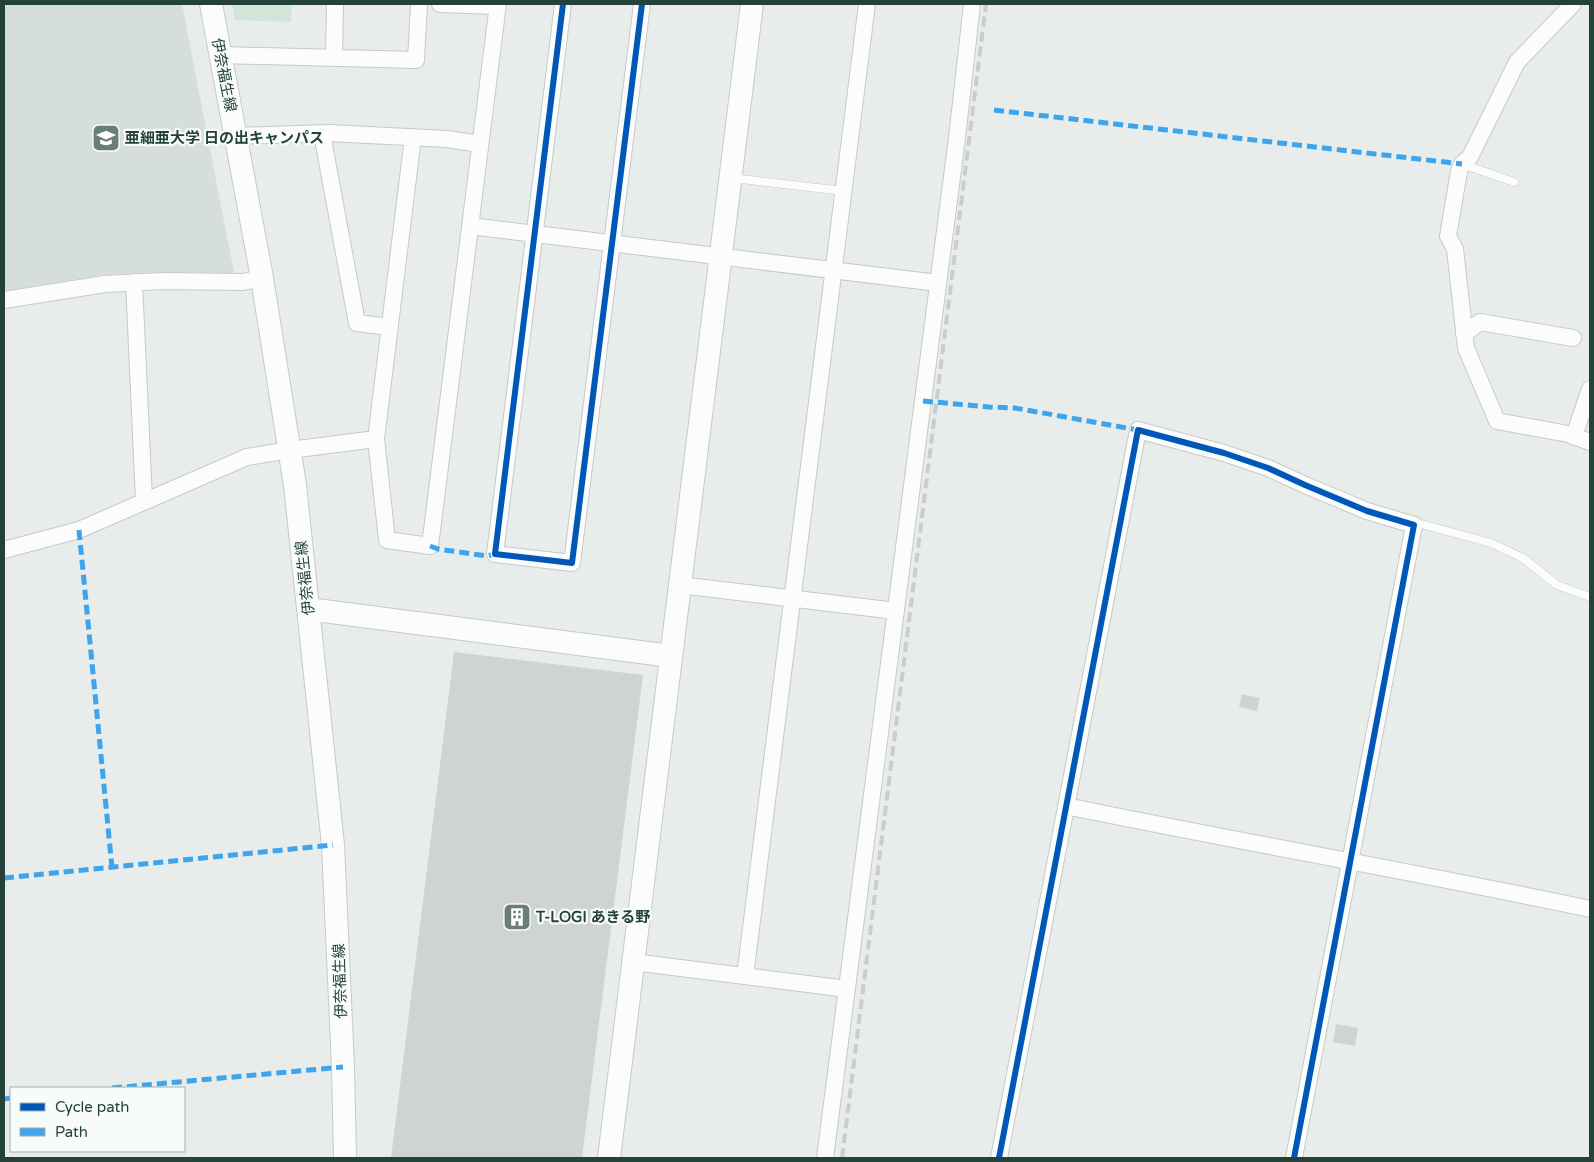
<svg xmlns="http://www.w3.org/2000/svg" width="1594" height="1162" font-family="'Varela Round','Noto Sans JP',sans-serif">
  <style>
    .built { fill: #d6dedb }
    .green { fill: #d1e6d8 }
    .building { fill: #cfd4d2 }
    .lines { fill: none; stroke-linecap: round; stroke-linejoin: round }
    .lane-casing { stroke: #c5cac8; stroke-width: 9 }
    .street-casing { stroke: #c5cac8; stroke-width: 18 }
    .secondary-casing { stroke: #c3cbc8; stroke-width: 24 }
    .lane { stroke: #fcfcfc; stroke-width: 8 }
    .street { stroke: #fcfcfc; stroke-width: 16 }
    .secondary { stroke: #fcfcfc; stroke-width: 22 }
    .rail { stroke: #c9cdcc; stroke-width: 4; stroke-dasharray: 10 5; stroke-linecap: butt }
    .quiet { stroke: #3ea4ec; stroke-width: 5; stroke-dasharray: 10 5; stroke-linecap: butt }
    .cycleway-casing { stroke: #f7fbf9; stroke-width: 9 }
    .cycleway { stroke: #0057b8; stroke-width: 6 }
    .labels { text-anchor: middle; stroke-width: 4.5; stroke-linejoin: round; paint-order: stroke }
    .street-label { font-size: 15px; fill: #24423a; stroke: #f7fbf9 }
    .poi-label { font-size: 15px; font-weight: bold; fill: #24423a; stroke: #f7fbf9; text-anchor: start }
  </style>
  <rect width="100%" height="100%" fill="#e8edeb"/>
  <path class="built" d="M4,4H182L234,273L159,272L101,275L4,291Z"/>
  <path class="green" d="M232,4H292L291,22L235,20Z"/>
  <path class="building" d="M454,652L643,675L582,1158H391Z
    M1242,694L1260,698L1257,711L1239,707Z
    M1336,1024L1358,1028L1355,1046L1333,1042Z"/>
  <g class="lines">
    <defs>
      <path id="lane" d="M1462,164L1514,182
        M733,178L843,191
        M1414,525L1421,524L1491,543L1523,558L1557,585L1590,597"/>
      <path id="street" d="M440,4L497,6
        M563,4L495,554L572,563L642,4
        M1573,4L1517,62L1470,157L1462,164L1459,171L1448,236L1455,249L1466,348L1497,421L1568,434L1590,442
        M221,55L416,60L419,4
        M334,58L335,4
        M322,134L357,323L390,327
        M235,136L329,133L447,139L480,144
        M413,137L376,439L387,540L430,546L498,4
        M470,226L938,283
        M134,282L144,500
        M4,300L105,284L162,281L243,282L262,278
        M1464,334L1480,322L1573,338
        M1574,436L1590,389
        M4,550L79,530L247,457L290,450L376,439
        M680,585L896,611
        M1066,806C1240,842 1416,872 1590,909
        M633,962L847,989
        M745,976L867,4
        M825,1158L957,138L972,4
        M999,1158L1138,430L1224,453L1268,468L1305,485L1367,511L1414,525L1294,1158"/>
      <path id="secondary" d="M211,4L262,278L295,485L333,845L343,1067L345,1158
        M308,609L671,656
        M609,1158L752,4"/>
    </defs>
    <use href="#lane" class="lane-casing"/>
    <use href="#street" class="street-casing"/>
    <use href="#secondary" class="secondary-casing"/>
    <use href="#lane" class="lane"/>
    <use href="#street" class="street"/>
    <use href="#secondary" class="secondary"/>
    <path class="rail" d="M842,1158L986,4"/>
    <path class="quiet" d="M994,110L1462,164
      M923,401L989,407L1015,408L1138,430
      M79,530L112,868
      M430,546L438,549L487,556L495,554
      M4,878L333,845
      M112,1088L343,1067
      M4,1099L11,1098"/>
    <defs>
      <path id="cycleway" d="M563,4L495,554L572,563L642,4
        M999,1158L1138,430L1224,453L1268,468L1305,485L1367,511L1414,525L1294,1158"/>
    </defs>
    <use href="#cycleway" class="cycleway-casing"/>
    <use href="#cycleway" class="cycleway"/>
  </g>
  <defs>
    <symbol id="university-square" viewBox="-11 -11 22 22"><rect x="-9" y="-9" width="18" height="18" rx="4" fill="#697e78" stroke="#f7fbf9"/><path d="M0-5L7-2L0 1L-7-2ZM-4 1L0 2.5L4 1V4Q0 6-4 4Z" fill="#fff"/></symbol>
    <symbol id="building-square" viewBox="-11 -11 22 22"><rect x="-9" y="-9" width="18" height="18" rx="4" fill="#697e78" stroke="#f7fbf9"/><path d="M-4-6H4V6H1V3H-1V6H-4ZM-2.5-4.3h1.7v1.8h-1.7ZM.8-4.3h1.7v1.8H.8ZM-2.5-1h1.7V.8h-1.7ZM.8-1h1.7V.8H.8Z" fill="#fff"/></symbol>
  </defs>
  <g fill-rule="evenodd">
    <use href="#university-square" x="90" y="122" width="32" height="32"/>
    <use href="#building-square" x="501" y="901" width="32" height="32"/>
  </g>
  <g class="labels">
    <g class="street-label">
      <text transform="translate(224 75) rotate(79)" y="5">伊奈福生線</text>
      <text transform="translate(305 578) rotate(-96)" y="5">伊奈福生線</text>
      <text transform="translate(340 981) rotate(-92)" y="5">伊奈福生線</text>
    </g>
    <g class="poi-label">
      <text x="125" y="143">亜細亜大学 日の出キャンパス</text>
      <text x="536" y="922">T-LOGI あきる野</text>
    </g>
  </g>
  <rect width="1594" height="1162" fill="none" stroke="#24423a" stroke-width="10"/>
  <rect x="10" y="1087" width="175" height="65" fill="#f7fbf9" stroke="#a3b1ad"/>
  <rect x="20" y="1103" width="25" height="8" fill="#0057b8" stroke="#a3b1ad"/>
  <text x="55" y="1112" font-size="15" fill="#24423a">Cycle path</text>
  <rect x="20" y="1128" width="25" height="8" fill="#3ea4ec" stroke="#a3b1ad"/>
  <text x="55" y="1137" font-size="15" fill="#24423a">Path</text>
</svg>
